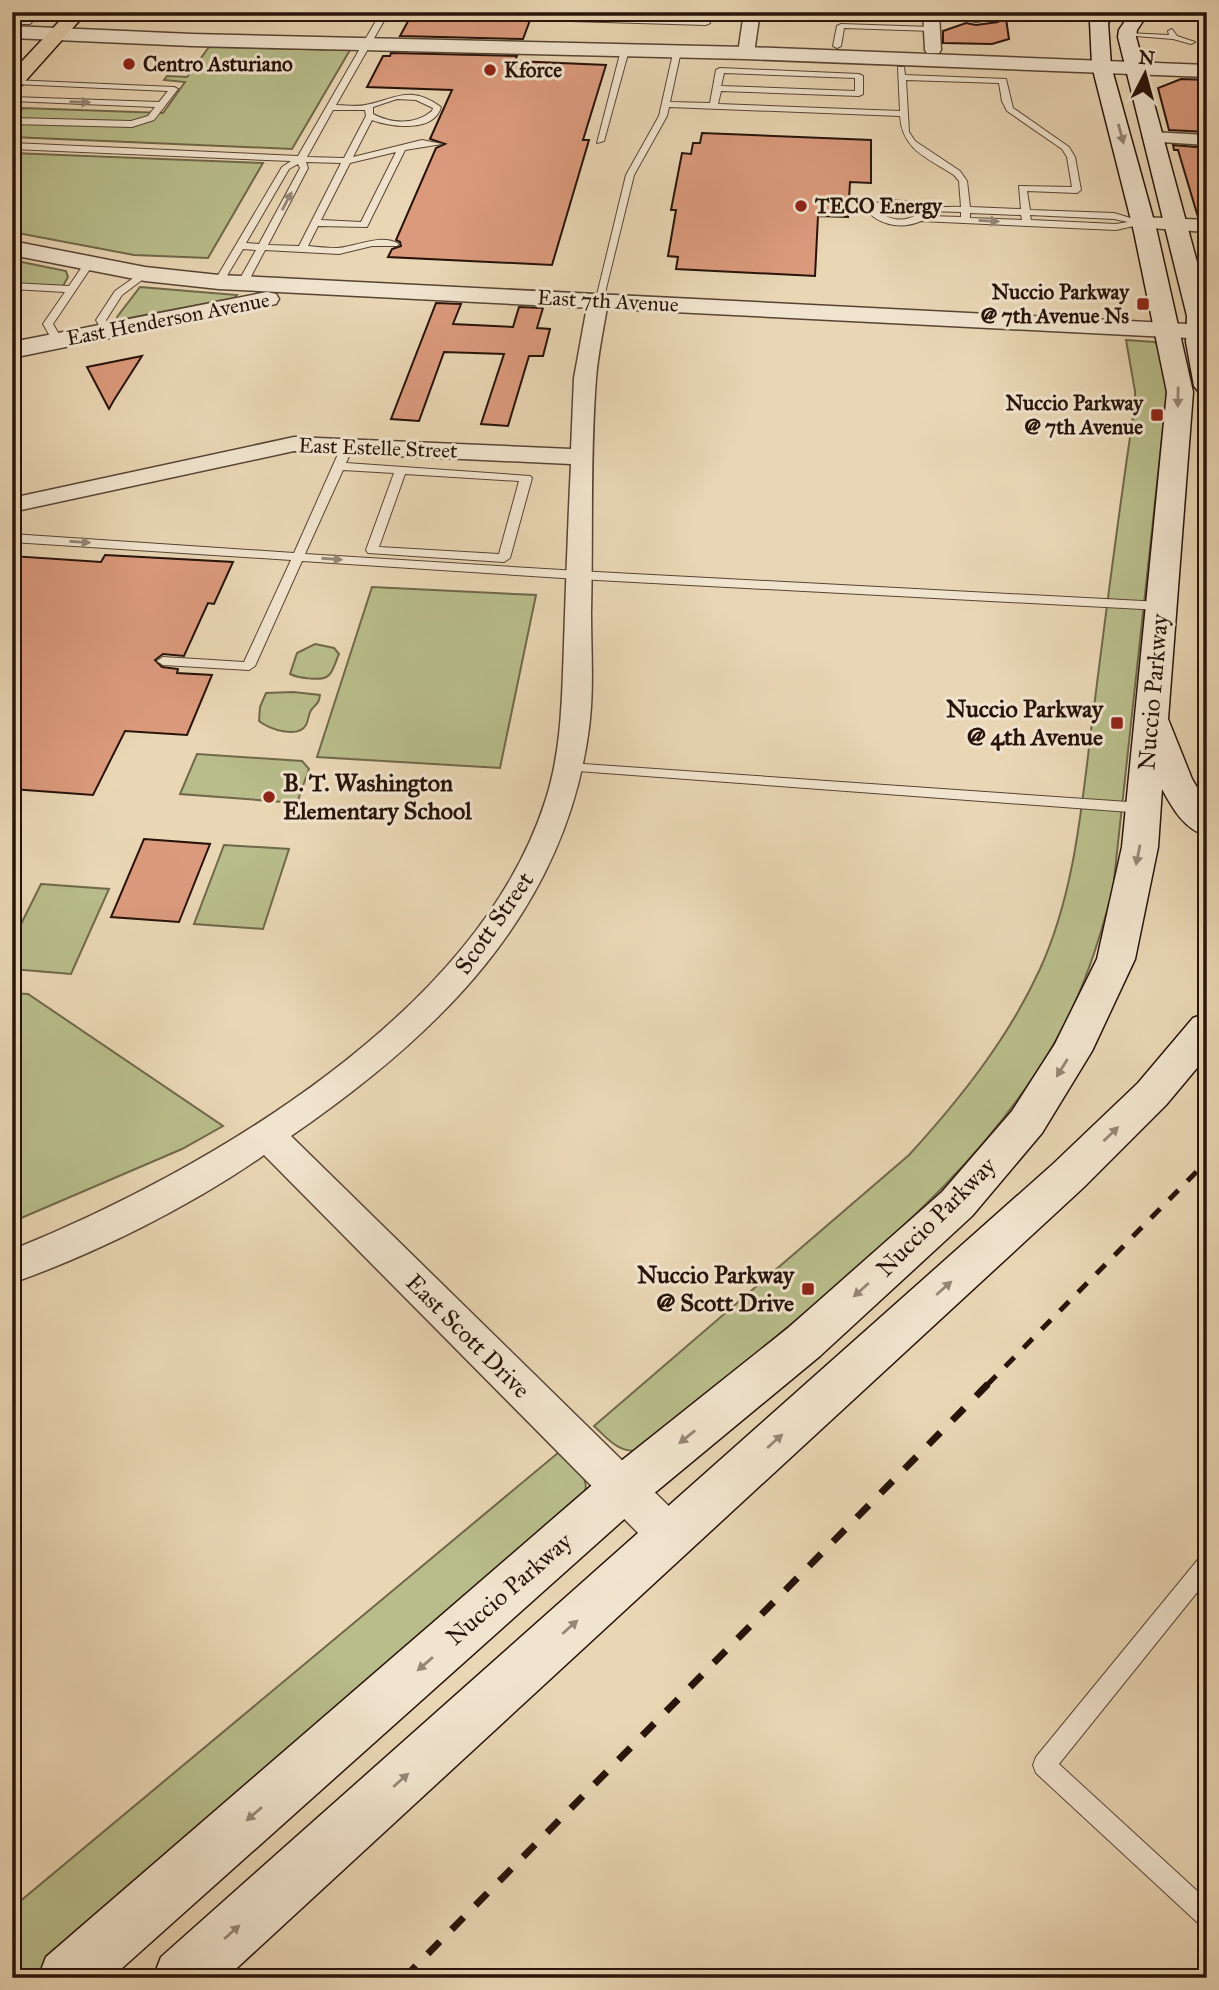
<svg xmlns="http://www.w3.org/2000/svg" width="1219" height="1990" font-family="'IM FELL Great Primer',serif">
  <style>
    .green { fill: #b8bd8b; stroke: #70684a; stroke-width: 2 }
    .building { fill: #db9a7c; stroke: #27130a; stroke-width: 2 }
    .lines { fill: none; stroke-linecap: round; stroke-linejoin: round }
    .service-casing { stroke: #584434; stroke-width: 2 }
    .minor-casing { stroke: #584434; stroke-width: 3 }
    .tertiary-casing { stroke: #584434; stroke-width: 3 }
    .secondary-casing { stroke: #27130a; stroke-width: 3 }
    .primary-casing { stroke: #27130a; stroke-width: 3 }
    .service { fill: #f1e4ce; fill-rule: evenodd }
    .minor { fill: #f1e4ce; fill-rule: evenodd }
    .tertiary { fill: #f1e4ce; fill-rule: evenodd }
    .secondary { fill: #f1e4ce; fill-rule: evenodd }
    .primary { fill: #e9d6b4; fill-rule: evenodd }
    .rail-far1 { stroke: #27130a; stroke-width: 5; stroke-dasharray: 13 13; stroke-linecap: butt }
    .rail { stroke: #27130a; stroke-width: 7; stroke-dasharray: 17 17; stroke-linecap: butt }
    .oneway { fill: #968676 }
    .poi-dot { fill: #8f2418; stroke: #f1e4ce; stroke-width: 2.5 }
    .labels { text-anchor: middle; stroke-width: 6; stroke-linejoin: round; paint-order: stroke }
    .far-poi-label { font-size: 21px; font-weight: bold; fill: #27130a; stroke: #f1e4ce; text-anchor: start }
    .far-street-label { font-size: 21px; fill: #27130a; stroke: #f1e4ce }
    .street-label { font-size: 24px; fill: #27130a; stroke: #f1e4ce }
    .poi-label { font-size: 24px; font-weight: bold; fill: #27130a; stroke: #f1e4ce; text-anchor: end }
  </style>
  <rect width="100%" height="100%" fill="#e9d6b4"/>
  <filter id="stains"><feTurbulence type="fractalNoise" baseFrequency=".00286" numOctaves="4"/><feColorMatrix values="0 0 0 0 .2 0 0 0 0 .09 0 0 0 0 .02 0 0 0 .5 -.17"/></filter>
  <radialGradient id="worn" r=".72"><stop offset=".6" stop-color="#630" stop-opacity="0"/><stop offset="1" stop-color="#630" stop-opacity=".3"/></radialGradient>
  <path class="green" d="M209,47L350,50L292,149L12,137V120L23,108L163,113L185,82L164,80L167,76L187,77Z
    M12,153L263,163L208,258L134,255L12,232Z
    M12,260L66,271L68,277L63,286L12,284Z
    M140,287L237,295L234,298L119,320L117,317Z
    M1126,340L1155,342L1157,344L1167,388L1166,401L1113,889C1099,942 1083,993 1055,1042C994,1149 902,1230 809,1309C753,1356 698,1403 643,1450C620,1455 609,1440 594,1426L909,1155C960,1099 1008,1039 1040,969C1076,890 1082,801 1093,715C1106,612 1119,508 1135,404V391Z
    M372,587L536,595L500,768L317,757Z
    M315,644L334,648L339,654C336,660 334,670 329,675C323,682 298,678 290,674L297,653Z
    M293,692L320,695C319,703 317,703 312,709C308,713 309,720 306,725C298,739 269,729 259,721L260,707L266,693Z
    M197,754L302,761L309,769L297,803L180,794Z
    M224,845L289,849L263,929L194,924Z
    M41,884L109,889L71,974L12,969V942Z
    M12,993L28,994L223,1126L182,1149L12,1222Z
    M559,1452C578,1471 597,1480 578,1507L32,1978H12V1908Z"/>
  <path class="building" d="M413,12H533L523,39L400,36Z
    M1005,12L1009,39L992,44L943,43V31L966,23L976,25L998,22Z
    M391,53L517,56L515,61L606,65L583,140H589L552,265L388,257L392,249L401,246L400,242L396,240L436,148L445,144L430,139L452,90L367,87L383,56H390Z
    M1181,79L1207,80V132L1169,130L1158,88Z
    M702,133L871,140V183L850,182L848,217L818,216L815,276L676,269L678,257L668,256L676,210H671L682,153L691,154L693,143H700Z
    M1173,145L1207,148V217H1198L1178,150H1174Z
    M436,303L461,304L453,324L513,327L519,307L543,308L537,328L550,329L543,356H529L508,426L481,424L504,354L444,352L419,421L391,419Z
    M142,356L114,400L109,409L87,367Z
    M105,555L233,562L214,604L208,603L184,656L163,654L155,660L162,667L178,669L177,673L212,675L187,735L125,731L93,795L12,789V556L101,562Z
    M144,839L210,844L179,922L111,917Z"/>
  <g class="lines">
    <defs>
      <path id="service" d="M33,12H41L30,24H12V20H25Z
        M54,12H80L81,13L77,15Z
        M134,12H142L134,18L130,16Z
        M193,12L206,15L332,17L364,12L332,21L206,19L193,16Z
        M381,12H389L336,105C345,105 357,107 365,105C396,99 410,84 441,107C434,133 391,127 372,120L353,157L422,140L442,144L405,150L367,227L318,226L308,246C318,247 327,248 337,248C357,247 380,233 399,244L397,246H372L339,254L265,250L247,284L242,287L237,284L256,250L243,249L222,284H216L214,282L282,167L291,161L12,149V143L298,156ZM397,99L416,100L433,108L432,111C415,125 392,124 373,114V107ZM333,110H365L366,116L344,158L307,157ZM396,152L361,222L321,220L350,163ZM306,162L341,163L299,246L268,245L308,168ZM298,164L300,168L259,244L246,243L289,169Z
        M569,12H577L575,17L703,21L704,12H712L710,23L706,25L571,21L567,19Z
        M956,12H964L965,15L976,18L1001,12L998,19L976,22L959,19Z
        M841,24L932,27L936,29L932,31L844,28L841,46L837,48L833,46L837,26Z
        M1172,29L1177,36L1195,42L1191,44L1173,39L1123,35L1127,33L1169,35L1168,31Z
        M625,48L629,50L604,141L597,143L621,50Z
        M674,49L681,51L670,102L710,103L716,70L720,68L859,74L863,76V94L859,96L721,91L718,104L900,111L898,67H904L905,75L1006,79L1013,108L1069,147L1075,157L1081,190L1077,193L1027,191L1030,210L1114,213L1147,223L1116,230L921,221C903,229 884,226 870,214L873,204C891,198 904,200 921,205C933,209 949,206 961,207L959,181L954,175C928,158 902,150 900,116L669,107L667,116L634,175L603,301L595,303L626,175L659,116ZM724,73L855,78V91L721,86ZM906,80L999,83L1002,101L1007,111L1062,149L1067,157L1072,187L1019,186L1021,209L970,207L967,181L960,171L915,141L909,132ZM889,205L911,207L919,213C905,223 891,221 878,211L880,208ZM927,211L961,212V217L927,216ZM970,213L1021,215L1022,220L970,218ZM1030,215L1114,219L1128,222L1116,224L1031,220Z
        M12,80L174,87L178,89L154,120L132,127L12,124V118L131,121L148,116L155,107L12,101V97L159,102L168,91L14,84Z
        M86,261L94,263L53,324L63,341L54,343L43,324L65,292L12,289V283L69,286Z
        M142,272L150,274L122,295L106,320L113,332L104,334L96,320L115,291Z
        M348,442L354,445L346,463L530,476L532,478L510,558L504,562L368,553L366,550L394,473L343,470L305,554L578,571L1161,602L1167,606L1161,610L578,579L302,561L255,666L249,670L163,665L157,661L163,657L244,662L291,560L12,542V534L294,553L342,445ZM405,474L519,481L499,554L379,547Z
        M569,763L1143,803L1150,808L1143,813L564,770L562,767L564,764Z
        M1207,1554V1580L1059,1764L1207,1900V1928L1199,1924L1036,1773L1033,1765L1036,1757L1200,1557Z"/>
      <path id="minor" d="M744,12H760L754,53L746,58L738,53Z
        M923,12H939L941,50L939,53H927L925,50Z
        M1152,132L1207,135V145L1146,141L1143,137Z
        M1142,217L1207,220V232L1135,227L1132,223Z
        M598,295L605,297L608,301C604,327 598,353 596,379C590,456 593,535 591,612C591,650 594,690 589,728C565,913 438,1035 291,1136L685,1522L691,1536L685,1550L670,1556L655,1550L264,1155C193,1205 95,1254 12,1283V1250C208,1171 477,1013 545,802C562,751 562,697 564,644C566,584 568,524 571,464L294,451L12,512V498L294,437L571,449L574,378L588,301L591,297Z"/>
      <path id="tertiary" d="M12,26L192,34L746,47L1207,65V77L746,59L192,46L12,38Z
        M12,241L145,267L219,275L1207,325V339L219,289L145,281L12,255Z
        M267,292L276,294L279,299L276,304L12,358V342Z"/>
      <path id="secondary" d="M1097,12H1116L1108,23L1111,66L1157,232L1193,392L1168,719L1192,779L1207,804V836C1184,829 1173,809 1162,789L1158,847L1135,959L1092,1051L1042,1133L972,1216L820,1356L640,1505L111,1978H38L46,1957L606,1473L788,1328L942,1192L1012,1111L1055,1044L1097,959L1122,847L1167,392L1134,232L1092,66L1090,22Z
        M1131,12H1149L1137,30L1136,37L1207,299V394L1198,391L1194,386L1186,342L1187,316L1118,37L1119,30Z
        M1207,1013V1056L1166,1105L1083,1188L226,1978H153L161,1957L1053,1164L1138,1083L1193,1018Z"/>
      <path id="primary" d="M68,12H87L19,88L12,90V72Z"/>
    </defs>
    <use href="#service" class="service-casing"/>
    <use href="#minor" class="minor-casing"/>
    <use href="#tertiary" class="tertiary-casing"/>
    <use href="#secondary" class="secondary-casing"/>
    <use href="#primary" class="primary-casing"/>
    <use href="#service" class="service"/>
    <use href="#minor" class="minor"/>
    <use href="#tertiary" class="tertiary"/>
    <use href="#secondary" class="secondary"/>
    <use href="#primary" class="primary"/>
    <path class="rail-far1" d="M987,1385L1207,1161"/>
    <path class="rail" d="M404,1978L989,1383"/>
  </g>
  <defs><path id="oneway-solid" d="M-6-.8H1V-3.2L6.5 0L1 3.2V.8H-6Z" transform="scale(1.75)"/></defs>
  <g class="oneway">
    <use href="#oneway-solid" transform="translate(80 102) rotate(2)"/>
    <use href="#oneway-solid" transform="translate(1121 134) rotate(75)"/>
    <use href="#oneway-solid" transform="translate(287 201) rotate(-62)"/>
    <use href="#oneway-solid" transform="translate(989 221) rotate(3)"/>
    <use href="#oneway-solid" transform="translate(1178 397) rotate(91)"/>
    <use href="#oneway-solid" transform="translate(80 542) rotate(4)"/>
    <use href="#oneway-solid" transform="translate(332 559) rotate(4)"/>
    <use href="#oneway-solid" transform="translate(1138 855) rotate(101)"/>
    <use href="#oneway-solid" transform="translate(1062 1068) rotate(122)"/>
    <use href="#oneway-solid" transform="translate(1111 1134) rotate(-44)"/>
    <use href="#oneway-solid" transform="translate(944 1288) rotate(-42)"/>
    <use href="#oneway-solid" transform="translate(861 1290) rotate(138)"/>
    <use href="#oneway-solid" transform="translate(687 1437) rotate(141)"/>
    <use href="#oneway-solid" transform="translate(775 1441) rotate(-42)"/>
    <use href="#oneway-solid" transform="translate(570 1627) rotate(-42)"/>
    <use href="#oneway-solid" transform="translate(425 1664) rotate(139)"/>
    <use href="#oneway-solid" transform="translate(401 1780) rotate(-42)"/>
    <use href="#oneway-solid" transform="translate(254 1814) rotate(139)"/>
    <use href="#oneway-solid" transform="translate(232 1932) rotate(-42)"/>
  </g>
  <g class="poi-dot">
    <circle cx="129" cy="64" r="7"/>
    <circle cx="490" cy="70" r="7"/>
    <circle cx="801" cy="206" r="7"/>
    <rect x="1136" y="297" width="14" height="14" rx="3.5"/>
    <rect x="1150" y="408" width="14" height="14" rx="3.5"/>
    <rect x="1110" y="716" width="14" height="14" rx="3.5"/>
    <circle cx="269" cy="797" r="7"/>
    <rect x="801" y="1282" width="14" height="14" rx="3.5"/>
  </g>
  <g class="labels">
    <g class="far-poi-label">
      <text x="143" y="71">Centro Asturiano</text>
      <text x="504" y="77">Kforce</text>
      <text x="815" y="213">TECO Energy</text>
      <text x="1129" y="299" text-anchor="end">Nuccio Parkway<tspan x="1129" dy="24">@ 7th Avenue Ns</tspan></text>
      <text x="1143" y="410" text-anchor="end">Nuccio Parkway<tspan x="1143" dy="24">@ 7th Avenue</tspan></text>
    </g>
    <g class="far-street-label">
      <text transform="translate(608 301) rotate(3)" y="7">East 7th Avenue</text>
      <text transform="translate(168 319) rotate(-11)" y="7">East Henderson Avenue</text>
      <text transform="translate(378 448) rotate(2)" y="7">East Estelle Street</text>
    </g>
    <g class="street-label">
      <text transform="translate(1153 692) rotate(-85)" y="8">Nuccio Parkway</text>
      <text transform="translate(494 923) rotate(-55)" y="8">Scott Street</text>
      <text transform="translate(936 1217) rotate(-45)" y="8">Nuccio Parkway</text>
      <text transform="translate(468 1336) rotate(45)" y="8">East Scott Drive</text>
      <text transform="translate(509 1589) rotate(-41)" y="8">Nuccio Parkway</text>
    </g>
    <g class="poi-label">
      <text x="1103" y="717">Nuccio Parkway<tspan x="1103" dy="28">@ 4th Avenue</tspan></text>
      <text x="283" y="791" text-anchor="start">B. T. Washington<tspan x="283" dy="28">Elementary School</tspan></text>
      <text x="794" y="1283">Nuccio Parkway<tspan x="794" dy="28">@ Scott Drive</tspan></text>
    </g>
  </g>
  <rect width="1219" height="1990" fill="none" stroke="#e9d6b4" stroke-width="42"/>
  <rect x="14" y="14" width="1191" height="1962" fill="none" stroke="#27130a" stroke-width="3.5"/>
  <rect x="21" y="21" width="1177" height="1948" fill="none" stroke="#27130a" stroke-width="2"/>
  <g transform="translate(1145 74) rotate(6)" stroke="#f1e4ce" stroke-width="5" paint-order="stroke">
  <path d="M0-5L12 26L0 18L-12 26Z" fill="#27130a"/>
  <text y="-10" font-size="19" font-weight="bold" text-anchor="middle" fill="#27130a">N</text>
  </g>
  <rect width="100%" height="100%" filter="url(#stains)"/>
  <rect width="100%" height="100%" fill="url(#worn)"/>
</svg>
